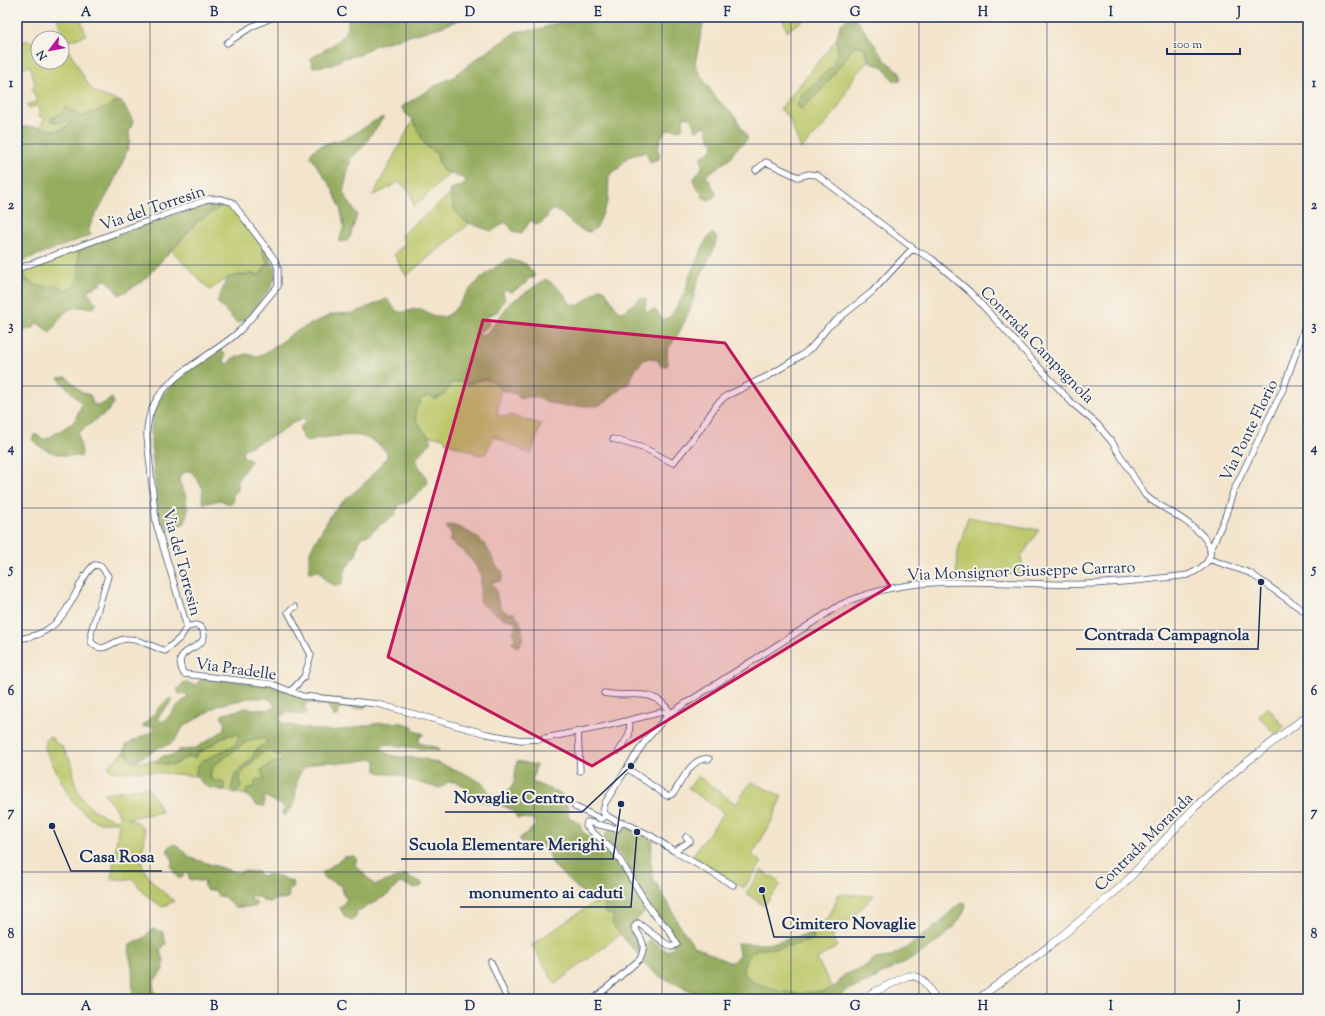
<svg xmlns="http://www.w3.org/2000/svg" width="1325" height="1016" font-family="'Sorts Mill Goudy',serif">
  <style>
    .green { fill: #bcc86a; stroke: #6c7c64 }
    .forest { fill: #95ac5e; stroke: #586e5e }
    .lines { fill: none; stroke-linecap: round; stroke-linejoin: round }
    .minor-casing { stroke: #3b4a6e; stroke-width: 7 }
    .tertiary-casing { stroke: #3b4a6e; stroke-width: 8 }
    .minor { stroke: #fff; stroke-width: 5.5 }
    .tertiary { stroke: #fff; stroke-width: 7 }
    .marked { fill: #c2185b; fill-opacity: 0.2; stroke: #c2185b; stroke-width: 3; stroke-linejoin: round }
    .grid { fill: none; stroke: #1b2f5e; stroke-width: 1; stroke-opacity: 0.55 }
    .labels { text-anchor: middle; stroke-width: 4; stroke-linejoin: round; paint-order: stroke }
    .street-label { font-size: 16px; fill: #1b2f5e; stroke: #f7f3e8 }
    .leader { fill: none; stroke: #1b2f5e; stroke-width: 1.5 }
    .callout-dot { fill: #1b2f5e; stroke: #f7f3e8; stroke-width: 1.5 }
    .callout-label { font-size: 17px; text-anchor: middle; font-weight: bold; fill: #1b2f5e; stroke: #f7f3e8; stroke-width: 4; stroke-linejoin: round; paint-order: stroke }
    .neatline { fill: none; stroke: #1b2f5e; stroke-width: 1.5 }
    .grid-label { font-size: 13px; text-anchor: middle; font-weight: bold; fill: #1b2f5e }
  </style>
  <rect width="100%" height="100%" fill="#f7f3e8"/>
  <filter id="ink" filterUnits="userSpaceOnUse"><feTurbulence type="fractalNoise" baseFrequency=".025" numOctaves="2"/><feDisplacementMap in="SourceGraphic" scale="8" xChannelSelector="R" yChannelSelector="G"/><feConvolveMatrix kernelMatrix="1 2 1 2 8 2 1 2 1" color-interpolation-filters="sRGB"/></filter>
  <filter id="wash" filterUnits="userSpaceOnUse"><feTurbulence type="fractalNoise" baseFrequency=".012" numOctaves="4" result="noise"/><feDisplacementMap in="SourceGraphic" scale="16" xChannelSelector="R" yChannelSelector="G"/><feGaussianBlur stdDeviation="0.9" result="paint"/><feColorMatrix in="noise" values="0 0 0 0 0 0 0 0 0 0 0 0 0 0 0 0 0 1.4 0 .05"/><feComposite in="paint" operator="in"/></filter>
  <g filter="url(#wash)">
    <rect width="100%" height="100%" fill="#f3e4cb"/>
    <path class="green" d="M62,17H80L86,35L66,42L57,18Z
      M782,17H808L787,31Z
      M17,40L38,42V62H62V45H66L89,86L96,93L118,101L108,107L81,117L65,108L59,115H57L59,123L68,120L70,122L68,126L54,131L39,127L45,119L39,116V108L36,106L29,108L27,105L31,103H38L32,90L35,84L30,66L22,68L17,66Z
      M836,40L838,51L834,60L835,65L823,74L812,87L802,94L798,103L802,107C822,89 839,68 854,46H863L869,62C851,75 850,86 840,104C830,121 815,135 801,149L788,116L780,109Z
      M413,120L428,148L436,153L442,170L449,174L414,207C412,195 409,188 398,182L381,192L373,195Z
      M451,194C453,206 459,217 469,224L406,276L394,254L405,244L401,235Z
      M227,203L231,204L265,248L261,251L268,262L260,275C237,272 227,277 210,290L172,251L197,222Z
      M78,249C78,268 85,283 65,291L57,285C43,290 25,286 23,270Z
      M480,380C484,380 489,379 493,380C505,385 498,405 497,415L509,417V415L541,424L531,455L494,436L486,453L480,455L446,442L444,438L428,436L422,430L415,418V410L420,398L430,396L435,399L445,394L451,383L463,381L468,384Z
      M968,517L1039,530L1021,557L1024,574L956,576L958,551Z
      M1268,707L1284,727L1275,735L1258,715Z
      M236,734L239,737L235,746L214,755L196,770V776L141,771L115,772L109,769L108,766L124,752L128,754L132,762L155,761L157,763L173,765L189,756H196L198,752C212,749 221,734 236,734Z
      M50,736L57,744L61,745C64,751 69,757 72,764C74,771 73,779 76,786C82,805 99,816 117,820L120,816L104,793L148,787L162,812L127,818C161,827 135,850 143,867C149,881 163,892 174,901L162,907L146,895L133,879L111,880L119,824L117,822H98L90,818L71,800L45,749L46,739Z
      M256,738L266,739L267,742L255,751L252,758L235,774L241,786L240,776C245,769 261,752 268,749L278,755L283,760L277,763L263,775L264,778L261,780L257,779L255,782V787L246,793L247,795L221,790H224L213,781L210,775L213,766L246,742Z
      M698,776L736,804L751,782L782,796L771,823L752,855L762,862L744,888L692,856L724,813L688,788Z
      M762,870L771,877L772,876L781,884L764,906L746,893Z
      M838,894L874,896L832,937L838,946L817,959L832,988L824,992H806L800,994L778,991L753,982L744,973L743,967L750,954L758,948H779L814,937L812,933C825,921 834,912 838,894Z
      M602,902L605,904L608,913L614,914L613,925L621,934L555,984L532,945L593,903Z"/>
    <path class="forest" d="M348,17H467L441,27L373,46L360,55L344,58L332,65L313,67L310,59C324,49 351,39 348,17Z
      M570,17H708L704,19L695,64L702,78L717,99L735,116L748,139L735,150L730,159L706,175L717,195L709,200L702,197L703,194L697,189L693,180L702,167L701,157L711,150L714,144L709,138L707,128L702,126L699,130H696C694,122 692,118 684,116L682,129C678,130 676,129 672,129C662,130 659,143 658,150L660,155L659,159L650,162L646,152L627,157L619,168L609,175L608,201L597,227L590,232C573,231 567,213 552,209C547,217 545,222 536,225L531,220L521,234L513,231L506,222L492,231C467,223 452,220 450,189L463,185L466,181L465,179L442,170L436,153L425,145L413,120L406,114L401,107L442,82L452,78L475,60L517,31L539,30L553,24L564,22Z
      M850,17H854L858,21L886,61L899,72L901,76L900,81L893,80L882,66C868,65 869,57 863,46H854C841,65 819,97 800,109L797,105L802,94L812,87L823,74L835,65L834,60L838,51L836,40L840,25Z
      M118,101L122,102L133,121L129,133L130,141C127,154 111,189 103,202C98,212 90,220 89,232L91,235L17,263V127C24,127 30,127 37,127C47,128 64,136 70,122L68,120L59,123L51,121V118L59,115L67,107L81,117L108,107Z
      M384,117L361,149L351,158L343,192L357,215L350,237L347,241L339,242L344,226L340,207L332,188L310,156C315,142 336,143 348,137C361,131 371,121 384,117Z
      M219,201L227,203L197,222L142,282L119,295L107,280L101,281V284L88,290V293L97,304L93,308C64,305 65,312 50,333L39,324L35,323L34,328L25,330L17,339V272L23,270L26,280C35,286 47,289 57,285L65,291L76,284L79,272L78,249L208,202Z
      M713,233L717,238L713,251L697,283L692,305L679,333L667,350L668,365L662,367L657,360L650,358L644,360L635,370L629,383L610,397L608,401L597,406H560L531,396L520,399L516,394L500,390C493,376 481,378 468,384L463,381L451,383L445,394L435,399L430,396L421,398L420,404L415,410C415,423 423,429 431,439V443C427,447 419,453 417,458C414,466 429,473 427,485L408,502L399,505L394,516L380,525L368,535L360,538L356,555L346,568L342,584L337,586L327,582L320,571L309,572V556L311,549L331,515L339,505L365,483L387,457V453C369,432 354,435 330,437C322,438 316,438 308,442C303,440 300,433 300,427L306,422L304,419L293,423L275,435L244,449L242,453L244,457L251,461L238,479V490L233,495V502L230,504L220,500L204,504L202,500L203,489L192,472L187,471L179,476C179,487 182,485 185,494C188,499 185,503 188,509L185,523L171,530L159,523L151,442L152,415L159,399L172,384L218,347L225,354L224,361L227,365L233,358L247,354L256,356L263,354L286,339L292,333L333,314L354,313L387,299C392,303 393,308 397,311C403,315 414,307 421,309C429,312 435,319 444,317C456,313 461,299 469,290C480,278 495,267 508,259L526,264L534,274V278H528L526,283L512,292L505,290L503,292L505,299L497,312L487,316L489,323L488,326L480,332L479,335L481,336L487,334L510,303L546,279C549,281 562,291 564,294C566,298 568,301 572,305H579L585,301L600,288L604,289L619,312L626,311L628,308L641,298L646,299L645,310L647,312L654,309L664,320L671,316L681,299L686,289L689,277L707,238Z
      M265,248L276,269L275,278L270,289L245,320L237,323L217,302L228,277L252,274L260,275L268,262L261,251Z
      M67,377L81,392L90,395L93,404C102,407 105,402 112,398L114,403L108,411L78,433L82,453L81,457C75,455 68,457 62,455C52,453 37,447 32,439L35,434L45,440L74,422L82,404L58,378Z
      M449,525C460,526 478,536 485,545C492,554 493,565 502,571L503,576L501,581L492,582L491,584L495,587C498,598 498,615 514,613C522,622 526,634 520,645L517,647L511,642L515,640V637L512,634L517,626L515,621L503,618L481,604C479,595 481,587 481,578C480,565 460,548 449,541L452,535L446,527Z
      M202,677L269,685L300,695L366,703V707L357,709L340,707L337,716H333L328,706L324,704L318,705L312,702L307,703L304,706L307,713L301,715L287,712L279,718L282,723C300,728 322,732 341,730C359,728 398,715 414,728L412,730L424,734L419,738V743L438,748L439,751L385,744L381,747C389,761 409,756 424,759C438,762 474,776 484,785C486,787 488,791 489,793L504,798L514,783L517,761L536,765L532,782L562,794L567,805L569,818L580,824L582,831L610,852L619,862L645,911L630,927C630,938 642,943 639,955L614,927L612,922L614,916L604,912L605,904L602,902L594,904L553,865L550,856L542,846L521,842L519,839L536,825L534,819L517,818C510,801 491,807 478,800C467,795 466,787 457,782H448L441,788L430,786L406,779L401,775L385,774L376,771V760L372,759C361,761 349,763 338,763C329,762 322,761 313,764C284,775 307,799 284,816L282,814L285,807L264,796V806L256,805L247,795L246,789L255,787V782L257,779L261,780L264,778L261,770L274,762L277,763L283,760L278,755L268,749C261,752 245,769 240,776L241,786L239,790L234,791L231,789L235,774L252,758L255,751L267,742L265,739L256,738L246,742L213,766L210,775L213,781H223L225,788L221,790C217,788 211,789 208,787C197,781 191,772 202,761L234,746L239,737L238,735C222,731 212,749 198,752L194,758L189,756L173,765L157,763L155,761L164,756L174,755L179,750L194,749L223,731L225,723L221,716L223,714L247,708L268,710L275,707L273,702L267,698H249L219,705L183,727L175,740L168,745L160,747L134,762H131L128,754L124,752L126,745L153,731V726L143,727V725L165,702L171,698L173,700L158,717L160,721L162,722C174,714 175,704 188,698L186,693L179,694L177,690L184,682L195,685L199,682Z
      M626,820L653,840L650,860L654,880L671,908L678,923L693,945L728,962H732L739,955L737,943L767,944L812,933L814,938L804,943L779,948L758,949L750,954L743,967L744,973L753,982L778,991L800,994L806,992H824L837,985L844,975L864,967L874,959L889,957L906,948L940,923L954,908L963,902L966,904C962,934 909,960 884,973C878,976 872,981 866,983C852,989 848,987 837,999H710C698,995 689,990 678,985C661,976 654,977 643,960L645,947L650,940L667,951L672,949L676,941L654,915L623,857L604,839L607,831C615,832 621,832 626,825Z
      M175,844L191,858L219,867L239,873L243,871L258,872L261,876L271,874L292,881L293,888L289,890L288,898L284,900L276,899L270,902L263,901L262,898L250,895L251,900L256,902L257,905L255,907H234L224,897L218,896L215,890L207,891L204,886L205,880L200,881L190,880L188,874L185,872L182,878H178L171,867L173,860L167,851L170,846Z
      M355,856L357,858L355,865L375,885L406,875L422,883V886L415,888L400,883L389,894L357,912L356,917L352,920L345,917L340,908L347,899L343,895L342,886L324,878L322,873L344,857Z
      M152,929L163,932L166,944L160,950C161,954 164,958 164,962C165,979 144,976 159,999H133L132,967L129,954L130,945L144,938Z"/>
  </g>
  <g filter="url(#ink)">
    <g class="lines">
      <defs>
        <path id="minor" d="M227,43L251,27L273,17
          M756,170L766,162L798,177L809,174L817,175L914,249
          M17,269L208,199H220L232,202L275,260L278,268V286C263,302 251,321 235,335C201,364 145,382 147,437L156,523L187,627
          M613,439L646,449L673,463L699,431L717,404L726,396L770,375L802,355L812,347L828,327L872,292L909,252L914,249L932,259L970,292L1072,403L1097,424L1112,442L1145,495L1151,500C1176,516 1246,549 1188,575C1155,579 1122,583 1088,584C1007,587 916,568 840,605L669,714L646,740L627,768L605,803L603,812C607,817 619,823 625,823L653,837L674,851
          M1210,551L1225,517L1233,492L1284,387L1308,318
          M1209,559L1250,573L1308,614
          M17,639C50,636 63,619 77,591C82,581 86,572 94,565L101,566L108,576L91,632V642C105,657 112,638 128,639C140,639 153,647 165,651L180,638L187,627L196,625L202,628C214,653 167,643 184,674L272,684L302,696L378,704L487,734L521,740L540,739L602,727L662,712L669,714
          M291,691L304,677L311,655L288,612L295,607
          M604,693C632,699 652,685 671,713
          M578,732L580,771
          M619,751L629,735L630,721
          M627,768L667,796L673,794C682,781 692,756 709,759
          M575,807L601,819L606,816
          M686,837L690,841L674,851L733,885
          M491,962L507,999
          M594,999L640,959C647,944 642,940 634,927L638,923L665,943L672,947L677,944L669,930L652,912L615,852L586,826L587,822L617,829L621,823"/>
        <path id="tertiary" d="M860,999L907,976C923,974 928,987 935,999
          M978,999L1048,947L1122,886L1195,807L1239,768L1308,715"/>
      </defs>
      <use href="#minor" class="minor-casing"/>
      <use href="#tertiary" class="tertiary-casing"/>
      <use href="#minor" class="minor"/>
      <use href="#tertiary" class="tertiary"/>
    </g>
  </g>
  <path class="marked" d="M483,320L725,343L890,586L592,766L388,657Z"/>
  <path class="grid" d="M150,17V999M278,17V999M406,17V999M534,17V999M662,17V999M791,17V999M919,17V999M1047,17V999M1175,17V999M17,144H1308M17,265H1308M17,386H1308M17,508H1308M17,630H1308M17,751H1308M17,872H1308"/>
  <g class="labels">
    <g class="street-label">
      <text transform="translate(152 207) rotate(-19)" y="6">Via del Torresin</text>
      <text transform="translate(1038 344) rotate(46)" y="6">Contrada Campagnola</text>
      <text transform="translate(1248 430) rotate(-64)" y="6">Via Ponte Florio</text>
      <text transform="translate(183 562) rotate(75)" y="6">Via del Torresin</text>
      <text transform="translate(1021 570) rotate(-2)" y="6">Via Monsignor Giuseppe Carraro</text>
      <text transform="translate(236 668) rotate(8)" y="6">Via Pradelle</text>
      <text transform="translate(1143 841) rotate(-45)" y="6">Contrada Moranda</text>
    </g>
  </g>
  <path class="leader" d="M1261 582L1258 649H1076M631 766L582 812H445M621 804L613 859H401M52 826L71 871H162M637 832L631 907H460M762 890L774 937H925"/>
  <g class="callout-dot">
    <circle cx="1261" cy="582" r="4"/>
    <circle cx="631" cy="766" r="4"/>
    <circle cx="621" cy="804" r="4"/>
    <circle cx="52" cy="826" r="4"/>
    <circle cx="637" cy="832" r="4"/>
    <circle cx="762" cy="890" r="4"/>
  </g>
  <g class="callout-label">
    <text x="1167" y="640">Contrada Campagnola</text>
    <text x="514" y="803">Novaglie Centro</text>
    <text x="507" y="850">Scuola Elementare Merighi</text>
    <text x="117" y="862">Casa Rosa</text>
    <text x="546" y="898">monumento ai caduti</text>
    <text x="849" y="929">Cimitero Novaglie</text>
  </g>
  <rect width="1325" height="1016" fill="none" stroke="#f7f3e8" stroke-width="44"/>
  <g transform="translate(50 50) rotate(238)"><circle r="19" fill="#f7f3e8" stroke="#9fa5b1"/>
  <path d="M0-3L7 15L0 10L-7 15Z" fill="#b5179e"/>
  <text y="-6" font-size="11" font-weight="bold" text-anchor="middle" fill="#1b2f5e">N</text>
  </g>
  <path d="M1167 48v6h73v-6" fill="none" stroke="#1b2f5e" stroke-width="2"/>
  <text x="1173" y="48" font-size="12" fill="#1b2f5e" stroke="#f7f3e8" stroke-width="3" paint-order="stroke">100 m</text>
  <rect x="22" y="22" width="1281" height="972" class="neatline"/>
  <g class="grid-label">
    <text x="86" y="16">A</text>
    <text x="214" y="16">B</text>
    <text x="342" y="16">C</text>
    <text x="470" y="16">D</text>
    <text x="598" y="16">E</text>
    <text x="727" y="16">F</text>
    <text x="855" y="16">G</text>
    <text x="983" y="16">H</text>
    <text x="1111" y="16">I</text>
    <text x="1239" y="16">J</text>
    <text x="11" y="87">1</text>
    <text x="1314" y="87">1</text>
    <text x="11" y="209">2</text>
    <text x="1314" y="209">2</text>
    <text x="11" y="330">3</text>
    <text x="1314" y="330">3</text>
    <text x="11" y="452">4</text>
    <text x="1314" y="452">4</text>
    <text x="11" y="573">5</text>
    <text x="1314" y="573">5</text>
    <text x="11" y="695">6</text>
    <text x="1314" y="695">6</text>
    <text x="11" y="816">7</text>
    <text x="1314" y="816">7</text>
    <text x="11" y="938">8</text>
    <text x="1314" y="938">8</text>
    <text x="86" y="1010">A</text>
    <text x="214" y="1010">B</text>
    <text x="342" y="1010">C</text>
    <text x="470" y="1010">D</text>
    <text x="598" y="1010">E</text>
    <text x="727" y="1010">F</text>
    <text x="855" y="1010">G</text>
    <text x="983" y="1010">H</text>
    <text x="1111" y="1010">I</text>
    <text x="1239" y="1010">J</text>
  </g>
</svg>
